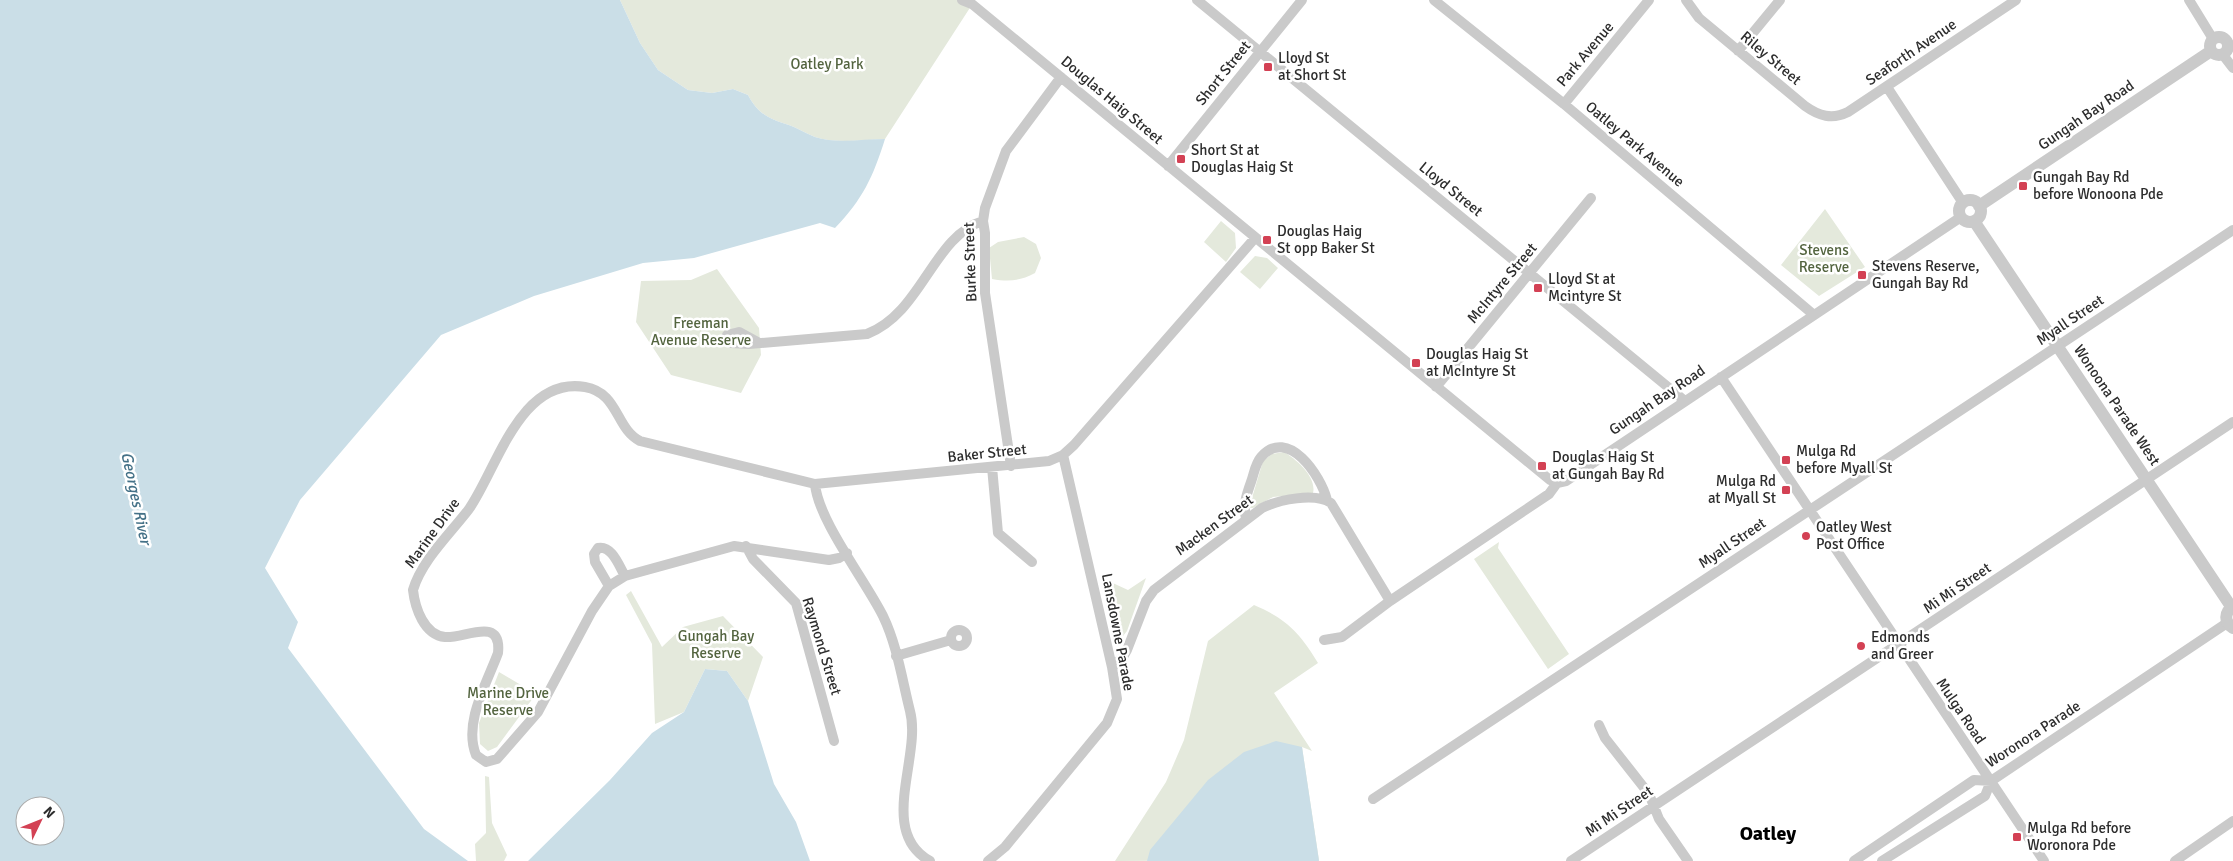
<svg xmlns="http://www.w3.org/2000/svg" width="2233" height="861" font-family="Signika,sans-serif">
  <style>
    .green { fill: #e4e9dc }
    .water { fill: #cadee7; fill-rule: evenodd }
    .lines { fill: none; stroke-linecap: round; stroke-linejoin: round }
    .minor { stroke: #cacaca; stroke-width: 10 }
    .tertiary { stroke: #cacaca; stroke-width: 12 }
    .poi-dot { fill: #d34154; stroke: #fff; stroke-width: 2 }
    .labels { text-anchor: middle; stroke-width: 5; stroke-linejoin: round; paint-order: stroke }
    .street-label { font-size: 15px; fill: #2d2d2d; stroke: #fff }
    .poi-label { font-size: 15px; fill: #2d2d2d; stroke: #fff; text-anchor: start }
    .park-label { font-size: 15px; fill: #53643f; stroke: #fff }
    .water-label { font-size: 16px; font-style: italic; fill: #447187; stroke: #fff }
    .district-label { font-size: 20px; font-weight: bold; fill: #000; stroke: #fff }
  </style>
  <rect width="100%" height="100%" fill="#fff"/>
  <path class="green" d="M620,0H975L885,139C863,140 836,144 815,137C807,134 801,130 794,127C771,119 760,117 748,95L733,89L712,93L688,90L658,70L640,43Z
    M1825,209L1865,267L1819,296L1781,265Z
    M1221,221L1235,233L1236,248L1226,262L1204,242Z
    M1024,237L1036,244L1041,258L1035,273C1020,281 1009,282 992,279L989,248L998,242Z
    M1255,256L1267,258L1278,268L1260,289L1240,272Z
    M717,269L759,328L761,355L741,393L671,375L636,322L641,281L691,280Z
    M1284,452C1296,459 1317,477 1313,493L1273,497L1253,508H1249L1263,461L1272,454Z
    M1499,542L1498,548L1569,654L1548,669L1474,559Z
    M1146,578L1127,631L1123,636H1118L1113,631L1104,579L1128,590Z
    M631,591L662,647L683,627L723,616L763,657L748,701L727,671L705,669L684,712L655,724L652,644L626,595Z
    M1254,605C1287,619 1300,633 1318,663L1274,693L1312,751L1302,747L1319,860L1115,861L1166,782L1184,740L1208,641Z
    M499,672L536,694L497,747L488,751L480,744L479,723Z
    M485,776L489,777L492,823L507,855L504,861H476L475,844L486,833Z"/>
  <path class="water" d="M0,0H620L640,43L658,70L688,90L712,93L733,89L748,95C760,117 771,119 794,127C801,130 807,134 815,137C836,144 863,139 885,139C873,177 863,199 835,228L820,223L694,258L643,263L534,296L441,335L300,500L265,568L298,622L288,648L424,829L468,861H0ZM25,806H55V836H25Z
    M705,669L727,671L748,701L774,784L796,822L810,861H528L610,780L652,733L684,712Z
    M1276,741L1302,747L1319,861H1147L1150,850L1208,780L1244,752Z"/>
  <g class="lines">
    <path class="minor" d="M962,0L972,4L1550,480L1557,483
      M1197,0L1685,401
      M1434,0L1564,104L1814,315
      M1686,0L1699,18L1805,106C1819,116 1832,120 1848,112L2016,0
      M2189,0L2213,39
      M1738,51L1780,0
      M2223,55L2233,68
      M1887,87L1963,203
      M1564,104L1649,0
      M1168,166L1302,0
      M759,343L739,332L727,335L731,343L749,344L867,334C922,313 933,236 983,221
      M1721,377L2044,861
      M1436,387L1591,198
      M1011,466L985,293V233L983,221L985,208L1006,151L1061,77
      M992,467L998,533L1032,562
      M815,484C818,520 865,580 883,616C897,645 902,679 910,711C922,756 877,832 930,861
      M1246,519C1243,505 1246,496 1251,482C1254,474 1255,464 1261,457C1288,426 1321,476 1327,500
      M746,546L753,559L796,603L834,741
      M847,553L839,558L829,560L734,546L625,576L609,586L592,611L538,712L497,759L486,762L476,755C463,723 487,683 498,653C502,615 464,639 445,637C424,635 415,608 413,590C422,560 450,534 469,509C497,469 520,376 585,387C619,393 615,428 640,441L815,484L1049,461L1063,455L1074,445L1255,238
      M609,586L595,562L594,554L598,548C612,545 619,566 625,576
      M951 638a8 8 0 1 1 16 0a8 8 0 1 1-16 0Z
      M1324,640L1342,637L1390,601L1549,494L1557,483L1566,481L1961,217
      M896,656L951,640
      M1112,667L1123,657L1127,650L1146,601L1154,590L1262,508C1278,500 1315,492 1331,503L1390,601
      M1599,725L1605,738L1649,794L1659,819L1688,861
      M1373,799L2233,230
      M988,861L1005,847L1107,723L1117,699L1112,667L1063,455
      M1571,861L2233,422
      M1854,861L1974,780L1991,781L2227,623
      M1882,861L1985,796L1991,781
      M2175,861L2233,821"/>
    <path class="tertiary" d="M2210 46a9 9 0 1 1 18 0a9 9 0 1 1-18 0Z
      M1959 211a11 11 0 1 1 22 0a11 11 0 1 1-22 0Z
      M1979,206L2211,51
      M1974,221L2232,608
      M2233,607C2224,612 2224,622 2233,628"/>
  </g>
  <g class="poi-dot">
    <rect x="1263" y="62" width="10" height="10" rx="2.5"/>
    <rect x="1176" y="154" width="10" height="10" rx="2.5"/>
    <rect x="2018" y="181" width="10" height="10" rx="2.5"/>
    <rect x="1262" y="235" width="10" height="10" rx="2.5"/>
    <rect x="1857" y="270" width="10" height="10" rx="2.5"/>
    <rect x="1533" y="283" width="10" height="10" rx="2.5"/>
    <rect x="1411" y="358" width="10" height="10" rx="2.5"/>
    <rect x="1781" y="455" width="10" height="10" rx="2.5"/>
    <rect x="1537" y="461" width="10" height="10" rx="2.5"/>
    <rect x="1781" y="485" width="10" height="10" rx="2.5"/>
    <circle cx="1806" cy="536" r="5"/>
    <circle cx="1861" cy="646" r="5"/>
    <rect x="2012" y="832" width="10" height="10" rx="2.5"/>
  </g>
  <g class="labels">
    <g class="street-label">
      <text transform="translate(1911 52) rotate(-34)" y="5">Seaforth Avenue</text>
      <text transform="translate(1585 54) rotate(-50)" y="5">Park Avenue</text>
      <text transform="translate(1771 58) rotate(40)" y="5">Riley Street</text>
      <text transform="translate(1223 73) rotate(-51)" y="5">Short Street</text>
      <text transform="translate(1112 100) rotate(40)" y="5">Douglas Haig Street</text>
      <text transform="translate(2086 115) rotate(-34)" y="5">Gungah Bay Road</text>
      <text transform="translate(1635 144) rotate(40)" y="5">Oatley Park Avenue</text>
      <text transform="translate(1451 189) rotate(39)" y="5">Lloyd Street</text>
      <text transform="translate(970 262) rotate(-92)" y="5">Burke Street</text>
      <text transform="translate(1502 283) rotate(-50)" y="5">McIntyre Street</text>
      <text transform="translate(2070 320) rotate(-34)" y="5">Myall Street</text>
      <text transform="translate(1657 400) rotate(-34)" y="5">Gungah Bay Road</text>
      <text transform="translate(2117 405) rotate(56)" y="5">Wonoona Parade West</text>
      <text transform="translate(987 453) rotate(-6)" y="5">Baker Street</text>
      <text transform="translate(1214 525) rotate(-36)" y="5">Macken Street</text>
      <text transform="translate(432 533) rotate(-54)" y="5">Marine Drive</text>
      <text transform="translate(1732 543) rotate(-34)" y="5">Myall Street</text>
      <text transform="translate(1957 588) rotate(-34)" y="5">Mi Mi Street</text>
      <text transform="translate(1118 632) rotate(79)" y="5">Lansdowne Parade</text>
      <text transform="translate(822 646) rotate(73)" y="5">Raymond Street</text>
      <text transform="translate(1961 711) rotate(56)" y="5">Mulga Road</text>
      <text transform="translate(2033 734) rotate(-33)" y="5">Woronora Parade</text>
      <text transform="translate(1619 811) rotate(-34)" y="5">Mi Mi Street</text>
    </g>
    <g class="poi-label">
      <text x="1278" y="63">Lloyd St<tspan x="1278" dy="17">at Short St</tspan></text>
      <text x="1191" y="155">Short St at<tspan x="1191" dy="17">Douglas Haig St</tspan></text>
      <text x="2033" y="182">Gungah Bay Rd<tspan x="2033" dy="17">before Wonoona Pde</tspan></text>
      <text x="1277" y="236">Douglas Haig<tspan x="1277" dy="17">St opp Baker St</tspan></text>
      <text x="1872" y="271">Stevens Reserve,<tspan x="1872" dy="17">Gungah Bay Rd</tspan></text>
      <text x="1548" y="284">Lloyd St at<tspan x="1548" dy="17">Mcintyre St</tspan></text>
      <text x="1426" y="359">Douglas Haig St<tspan x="1426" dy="17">at McIntyre St</tspan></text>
      <text x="1796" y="456">Mulga Rd<tspan x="1796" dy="17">before Myall St</tspan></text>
      <text x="1552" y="462">Douglas Haig St<tspan x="1552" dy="17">at Gungah Bay Rd</tspan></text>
      <text x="1776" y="486" text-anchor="end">Mulga Rd<tspan x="1776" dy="17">at Myall St</tspan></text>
      <text x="1816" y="532">Oatley West<tspan x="1816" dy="17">Post Office</tspan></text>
      <text x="1871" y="642">Edmonds<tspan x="1871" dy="17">and Greer</tspan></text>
      <text x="2027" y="833">Mulga Rd before<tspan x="2027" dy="17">Woronora Pde</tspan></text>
    </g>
    <g class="park-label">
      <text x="827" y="69">Oatley Park</text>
      <text x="1824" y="255">Stevens<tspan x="1824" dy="17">Reserve</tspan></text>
      <text x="701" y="328">Freeman<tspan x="701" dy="17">Avenue Reserve</tspan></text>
      <text x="716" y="641">Gungah Bay<tspan x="716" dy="17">Reserve</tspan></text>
      <text x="508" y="698">Marine Drive<tspan x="508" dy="17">Reserve</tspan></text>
    </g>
    <g class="water-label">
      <text transform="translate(137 498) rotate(78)" y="6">Georges River</text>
    </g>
    <g class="district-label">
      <text x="1768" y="840">Oatley</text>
    </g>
  </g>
  <g transform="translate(40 821) rotate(47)"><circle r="24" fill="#ffffff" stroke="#ababab"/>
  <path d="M0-4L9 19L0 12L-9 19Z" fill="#d34154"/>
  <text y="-8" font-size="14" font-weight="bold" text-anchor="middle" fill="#2d2d2d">N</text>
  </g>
</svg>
